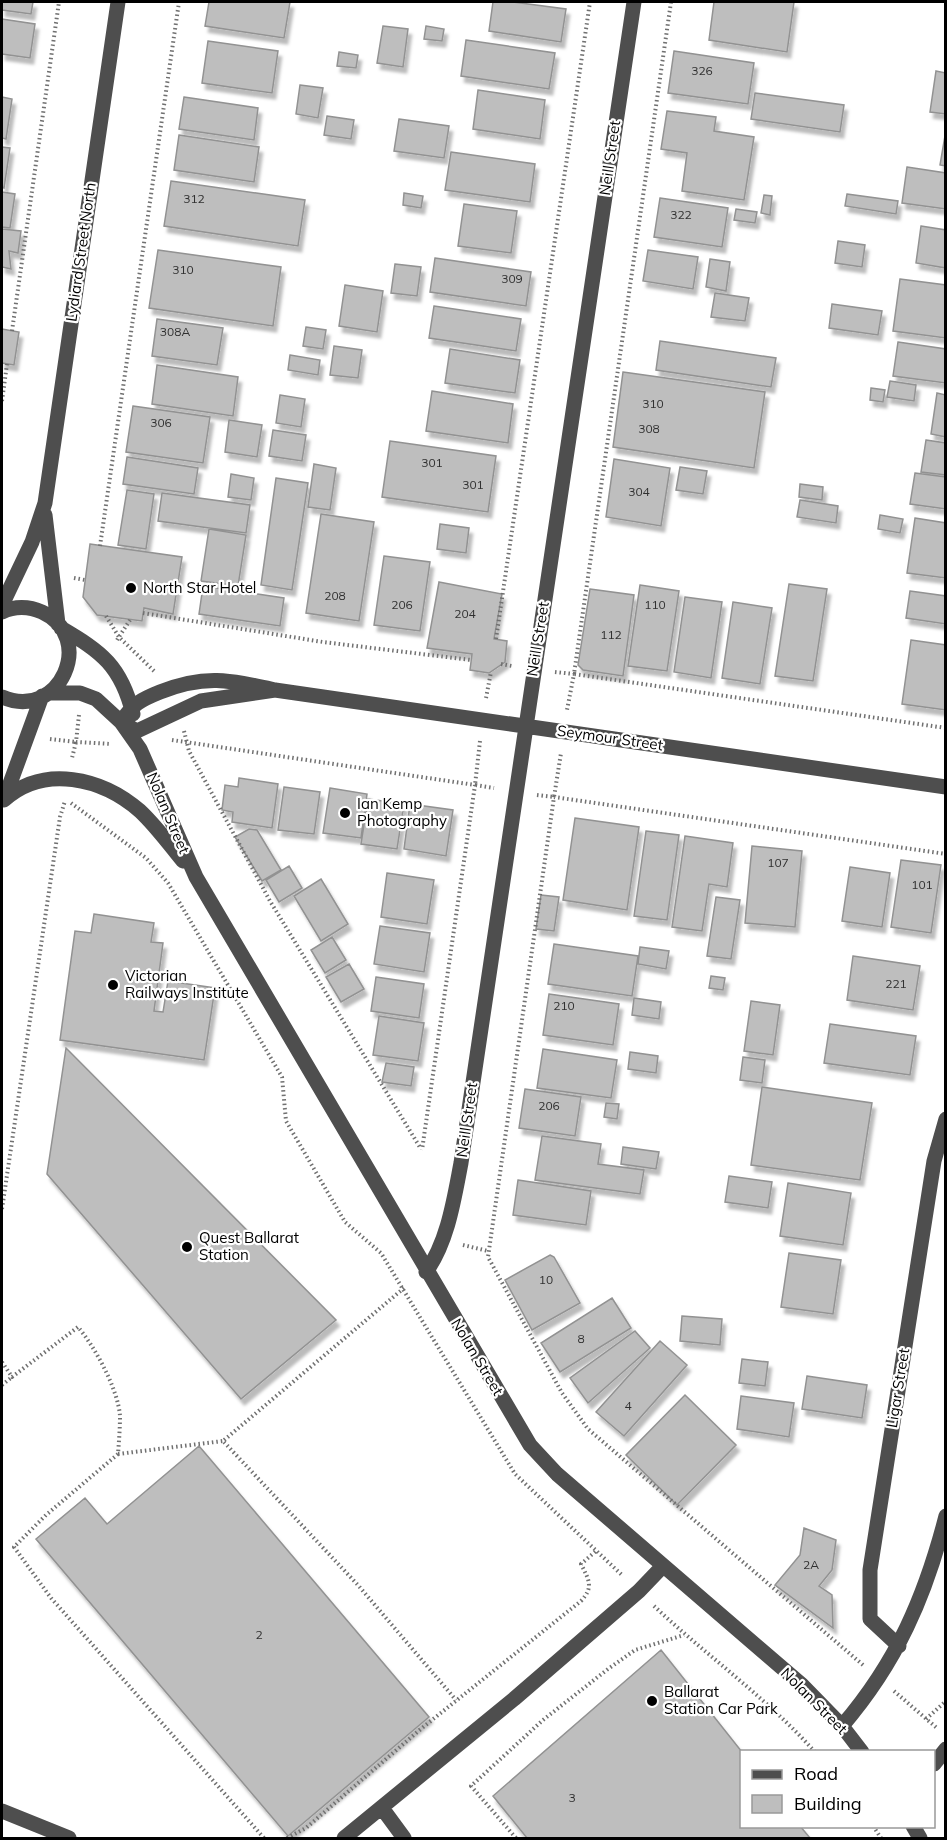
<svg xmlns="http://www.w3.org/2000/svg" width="947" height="1840" font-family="Mulish,sans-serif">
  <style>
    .building { fill: #bebebe; stroke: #929292; stroke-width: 1.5; filter: url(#shadow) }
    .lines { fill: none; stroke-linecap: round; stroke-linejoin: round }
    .path { stroke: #707070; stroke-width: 4; stroke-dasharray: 1.5 3; stroke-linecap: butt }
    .minor { stroke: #4e4e4e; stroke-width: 15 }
    .poi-dot { fill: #000; stroke: #fff; stroke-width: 2 }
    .labels { text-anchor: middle; stroke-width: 4.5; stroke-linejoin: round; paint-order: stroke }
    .number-label { font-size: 12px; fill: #303030 }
    .street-label { font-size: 15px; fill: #000; stroke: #fff }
    .poi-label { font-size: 15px; fill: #000; stroke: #fff; text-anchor: start }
  </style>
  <defs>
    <filter id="shadow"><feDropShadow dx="3.5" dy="6" stdDeviation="1.5" flood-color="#0004"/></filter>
  </defs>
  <rect width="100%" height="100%" fill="#fff"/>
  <path class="building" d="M2,2H33L31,14L2,10Z
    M209,2H290L284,38L205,26Z
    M493,2H513L566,9L561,42L489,31Z
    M714,2H794L787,52L709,40Z
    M2,19L35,24L30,58L2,54Z
    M383,26L408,29L403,67L377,63Z
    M426,26L444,29L442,41L424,39Z
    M466,40L555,53L549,89L461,76Z
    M208,41L278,51L272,93L202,83Z
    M674,51L754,63L748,104L668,93Z
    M339,52L358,55L356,68L337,66Z
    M936,71L946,73V114L930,112Z
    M300,85L323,88L318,118L296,114Z
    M478,90L545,100L540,139L473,129Z
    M755,93L844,105L840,132L751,119Z
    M2,97L12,99L6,139L2,138Z
    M184,97L258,108L254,140L179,129Z
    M667,111L716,117L714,131L754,137L744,200L682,191L687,153L661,149Z
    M327,116L354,120L351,139L324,135Z
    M399,119L449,126L444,158L394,151Z
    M946,130V166L940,165Z
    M179,135L259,147L254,182L174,170Z
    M2,147L10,148L4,188L2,187Z
    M451,152L535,164L530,202L445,190Z
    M907,167L946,173V209L902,203Z
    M171,181L305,200L298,246L164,226Z
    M2,192L15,194L10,228L2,227Z
    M404,193L423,196L421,208L403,205Z
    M847,194L898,201L896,214L845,206Z
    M764,195L772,196L770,215L761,213Z
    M660,198L728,208L722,247L654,237Z
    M464,204L517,211L511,253L458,246Z
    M736,209L757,212L755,223L734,220Z
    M921,226L946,230V268L916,263Z
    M2,229L21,231L18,253L9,251L11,269L2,267Z
    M838,241L865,245L862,267L835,263Z
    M158,250L281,267L273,326L149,308Z
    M648,250L698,257L693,289L643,281Z
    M435,258L531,272L526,306L430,292Z
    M710,259L730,262L726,291L706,287Z
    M395,264L421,267L417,296L391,293Z
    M900,279L946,285V338L893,331Z
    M345,285L383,291L377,332L339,326Z
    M715,293L749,298L745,321L711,317Z
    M832,304L882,311L878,335L829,328Z
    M434,306L521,319L516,351L429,338Z
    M157,319L223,328L217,365L152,356Z
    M306,327L326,330L323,349L303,346Z
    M2,329L19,332L14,365L2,363Z
    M660,341L776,358L771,387L656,370Z
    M898,342L946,349V383L893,376Z
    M334,346L362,350L358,378L330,375Z
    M450,349L520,360L515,393L445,383Z
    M290,355L320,360L318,375L288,370Z
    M157,365L238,377L233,416L152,404Z
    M623,372L765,392L754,468L613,447Z
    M890,381L916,385L914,401L887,397Z
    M871,388L885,390L883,402L870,400Z
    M432,391L513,404L508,443L426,431Z
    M937,393L946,395V437L931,434Z
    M280,395L305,399L301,427L276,423Z
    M133,406L210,417L203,463L126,452Z
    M229,420L262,425L257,457L225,452Z
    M273,430L306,435L302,461L269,456Z
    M926,440L946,443V475L921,472Z
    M390,441L496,456L488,512L382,497Z
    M127,457L198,468L194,494L123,484Z
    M614,459L670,468L661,526L606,517Z
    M314,464L336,468L330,510L308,507Z
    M680,467L707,471L703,494L676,490Z
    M915,473L946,477V509L910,504Z
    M231,474L254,478L251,500L228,497Z
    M276,478L308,483L292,590L261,585Z
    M800,484L823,487L822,500L799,497Z
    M127,490L154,494L146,549L118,545Z
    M162,493L250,505L246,533L158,521Z
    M800,500L838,506L836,523L797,517Z
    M321,514L374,522L359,621L306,613Z
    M880,515L903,519L900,533L878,529Z
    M915,518L946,523V578L907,573Z
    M440,524L469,528L466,553L437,549Z
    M209,529L246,535L238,586L201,581Z
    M90,544L182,557L173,614L144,608L142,621L97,615L83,597Z
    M384,556L430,562L420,631L374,625Z
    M439,582L502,594L494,639L507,641L505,662L489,673L470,670L472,654L427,648Z
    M789,584L827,589L813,681L775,676Z
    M640,585L679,591L667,671L628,666Z
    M203,586L284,598L280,626L199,614Z
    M590,589L634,595L623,676L583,670L578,665Z
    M910,591L946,596V624L906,618Z
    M685,597L722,602L711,678L674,672Z
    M733,602L772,608L760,684L722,678Z
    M911,640L946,645V710L902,704Z
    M239,778L278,784L272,828L232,822L233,812L222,810L225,785L238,787Z
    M284,787L320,792L314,834L278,830Z
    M330,788L367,794L361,838L323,833Z
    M368,799L404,804L397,849L361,844Z
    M410,804L453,810L446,856L404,849Z
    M575,818L639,827L627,910L563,900Z
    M249,829L257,830L281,870L262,881L235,837Z
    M646,831L679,835L667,920L634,916Z
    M685,836L733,843L727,887L709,884L702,931L672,927Z
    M752,846L802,851L795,927L745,923Z
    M901,860L941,865L931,933L891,927Z
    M289,866L302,888L279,902L266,880Z
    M850,867L890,873L882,927L842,921Z
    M387,873L434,880L427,924L381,917Z
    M321,879L348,924L321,941L294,896Z
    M541,895L559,897L554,931L536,929Z
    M716,897L740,900L731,959L707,956Z
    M94,914L154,923L151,942L163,943L154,1011L163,1012L168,981L215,988L204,1060L60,1040L75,931L91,933Z
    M380,926L430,933L424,972L374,964Z
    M332,937L346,960L325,973L311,950Z
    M554,944L638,956L632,996L548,984Z
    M640,947L669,951L666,969L638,964Z
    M853,956L920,966L913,1010L847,1000Z
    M349,964L364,989L341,1002L326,977Z
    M711,976L725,978L723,990L709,988Z
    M376,977L424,984L419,1018L371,1011Z
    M549,994L619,1004L613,1045L543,1035Z
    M634,998L661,1002L659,1019L632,1015Z
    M751,1001L780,1005L773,1055L744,1051Z
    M379,1016L424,1023L418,1061L373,1055Z
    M830,1024L916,1036L910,1075L824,1063Z
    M66,1048L336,1320L241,1399L47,1174Z
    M543,1049L617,1060L611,1098L537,1088Z
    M630,1052L658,1056L656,1073L628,1069Z
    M743,1057L765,1060L762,1083L740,1080Z
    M386,1063L414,1067L411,1086L382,1082Z
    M762,1087L872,1103L860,1180L751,1165Z
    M525,1089L581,1097L575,1136L519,1128Z
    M606,1103L619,1104L617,1119L604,1117Z
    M542,1136L601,1144L598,1164L644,1170L640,1194L535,1180Z
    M623,1147L659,1152L656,1169L621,1164Z
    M729,1176L772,1182L768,1208L725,1202Z
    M518,1180L591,1191L586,1225L513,1215Z
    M788,1183L851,1193L843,1245L780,1236Z
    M789,1253L841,1260L833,1314L781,1307Z
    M550,1255L554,1257L580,1303L532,1330L505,1280Z
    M612,1298L631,1328L560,1372L541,1343Z
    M682,1316L722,1319L720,1345L680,1341Z
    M635,1331L650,1348L588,1403L570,1378Z
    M660,1341L687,1365L624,1436L596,1412Z
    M742,1359L768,1362L765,1386L739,1383Z
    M807,1376L867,1385L862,1418L802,1409Z
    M685,1395L736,1445L677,1505L626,1455Z
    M741,1396L794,1403L789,1437L737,1429Z
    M199,1446L429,1717L288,1836L36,1539L85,1498L107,1524Z
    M804,1528L836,1540L832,1570L819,1586L832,1595L833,1628L775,1585L800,1555Z
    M661,1650L742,1752V1826H800L810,1838H527L493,1796Z"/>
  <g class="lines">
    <path class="path" d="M671,2L574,674L946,728
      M12,331L59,2
      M2,401L7,364
      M100,546L179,2
      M74,578L85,580
      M143,613L323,642L471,660
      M106,616L119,637L154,671
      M496,639L590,2
      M117,640L130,620
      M501,664L512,666
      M555,672L574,674L567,710
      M486,698L491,672
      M79,715L76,742L111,744
      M184,731L189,751L270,901L421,1149
      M50,739L76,742L72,758
      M172,740L475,785L422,1150
      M480,741L475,785L494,788
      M537,795L554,797L561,753
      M71,803L146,858L168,883L282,1077L286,1121L345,1222L381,1253L515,1474L623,1576
      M2,1209L60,817L65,801
      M463,1245L488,1251
      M404,1288L223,1441L357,1584L456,1700
      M2,1362L12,1377L78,1327C95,1347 118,1389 120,1416C120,1428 119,1441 118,1454L223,1441
      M2,1385L12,1377
      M118,1454L46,1515L14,1547L51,1598L264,1838
      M654,1606C707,1656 767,1698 815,1752
      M863,1665L588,1429L562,1393L488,1257L554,797L946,854
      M894,1691L938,1729
      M926,1719L946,1701
      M873,1826L881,1838
      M287,1838L306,1828L422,1728L581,1601C594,1587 589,1580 581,1564L596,1551
      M516,1838L471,1786L543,1720L608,1669L635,1650L684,1635"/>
    <path class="minor" d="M45,515L58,624
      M2,605L32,542L45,503L118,2
      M2,612C14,606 29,606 42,612C97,637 60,722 2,697
      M61,628C102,652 121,666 133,714
      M275,690L201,701L137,731L121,722C133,704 140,700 160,692C205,674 230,680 275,690L946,787
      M49,693H80L96,699L121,722L140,749L196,877L530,1445L557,1474L802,1685L842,1726L862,1752
      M4,800C44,764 102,778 140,811C156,826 169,844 183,861
      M4,800L42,696
      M426,1272C448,1241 454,1199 461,1163L634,2
      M899,1646L870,1619V1570L934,1161L946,1119
      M842,1726C897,1662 925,1597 946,1516
      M934,1764L946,1749
      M382,1808L404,1838
      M2,1811L69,1838
      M913,1826L920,1838
      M344,1838L514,1699L639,1591L662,1567"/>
  </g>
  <g class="poi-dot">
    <circle cx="131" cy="588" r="6"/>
    <circle cx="345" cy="813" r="6"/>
    <circle cx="113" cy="985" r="6"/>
    <circle cx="187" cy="1247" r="6"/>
    <circle cx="652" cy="1701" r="6"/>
  </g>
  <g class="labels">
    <g class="number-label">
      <text x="702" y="75">326</text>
      <text x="194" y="203">312</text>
      <text x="681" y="219">322</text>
      <text x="183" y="274">310</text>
      <text x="512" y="283">309</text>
      <text x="175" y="336">308A</text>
      <text x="653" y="408">310</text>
      <text x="161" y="427">306</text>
      <text x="649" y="433">308</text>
      <text x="432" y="467">301</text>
      <text x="473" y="489">301</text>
      <text x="639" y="496">304</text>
      <text x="335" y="600">208</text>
      <text x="402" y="609">206</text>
      <text x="655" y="609">110</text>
      <text x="465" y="618">204</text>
      <text x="611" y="639">112</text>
      <text x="778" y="867">107</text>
      <text x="922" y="889">101</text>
      <text x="896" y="988">221</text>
      <text x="564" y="1010">210</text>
      <text x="549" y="1110">206</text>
      <text x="546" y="1284">10</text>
      <text x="581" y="1343">8</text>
      <text x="628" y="1410">4</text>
      <text x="811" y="1569">2A</text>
      <text x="259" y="1639">2</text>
      <text x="572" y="1802">3</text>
    </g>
    <g class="street-label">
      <text transform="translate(610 158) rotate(-82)" y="5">Neill Street</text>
      <text transform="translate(81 252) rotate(-82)" y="5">Lydiard Street North</text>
      <text transform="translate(538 639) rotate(-81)" y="5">Neill Street</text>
      <text transform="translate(610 738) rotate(8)" y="5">Seymour Street</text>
      <text transform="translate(168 813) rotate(67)" y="5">Nolan Street</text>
      <text transform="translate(467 1120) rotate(-82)" y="5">Neill Street</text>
      <text transform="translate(477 1357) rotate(59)" y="5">Nolan Street</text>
      <text transform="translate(898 1388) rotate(-81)" y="5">Ligar Street</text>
      <text transform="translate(814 1701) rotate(45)" y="5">Nolan Street</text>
    </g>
    <g class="poi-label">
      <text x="143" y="593">North Star Hotel</text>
      <text x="357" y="809">Ian Kemp<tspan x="357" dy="17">Photography</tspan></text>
      <text x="125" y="981">Victorian<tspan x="125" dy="17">Railways Institute</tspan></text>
      <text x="199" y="1243">Quest Ballarat<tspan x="199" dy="17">Station</tspan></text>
      <text x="664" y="1697">Ballarat<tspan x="664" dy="17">Station Car Park</tspan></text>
    </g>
  </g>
  <rect width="947" height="1840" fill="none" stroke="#000000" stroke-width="6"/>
  <rect x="740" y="1750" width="195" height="78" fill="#ffffff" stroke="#999999" stroke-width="1.5"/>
  <rect x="752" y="1770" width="30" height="9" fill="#4e4e4e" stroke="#999999" stroke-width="1.5"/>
  <text x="794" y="1780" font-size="18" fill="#000000">Road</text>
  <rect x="752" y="1795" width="30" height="18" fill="#bebebe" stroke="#999999" stroke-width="1.5"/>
  <text x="794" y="1810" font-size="18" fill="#000000">Building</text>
</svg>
